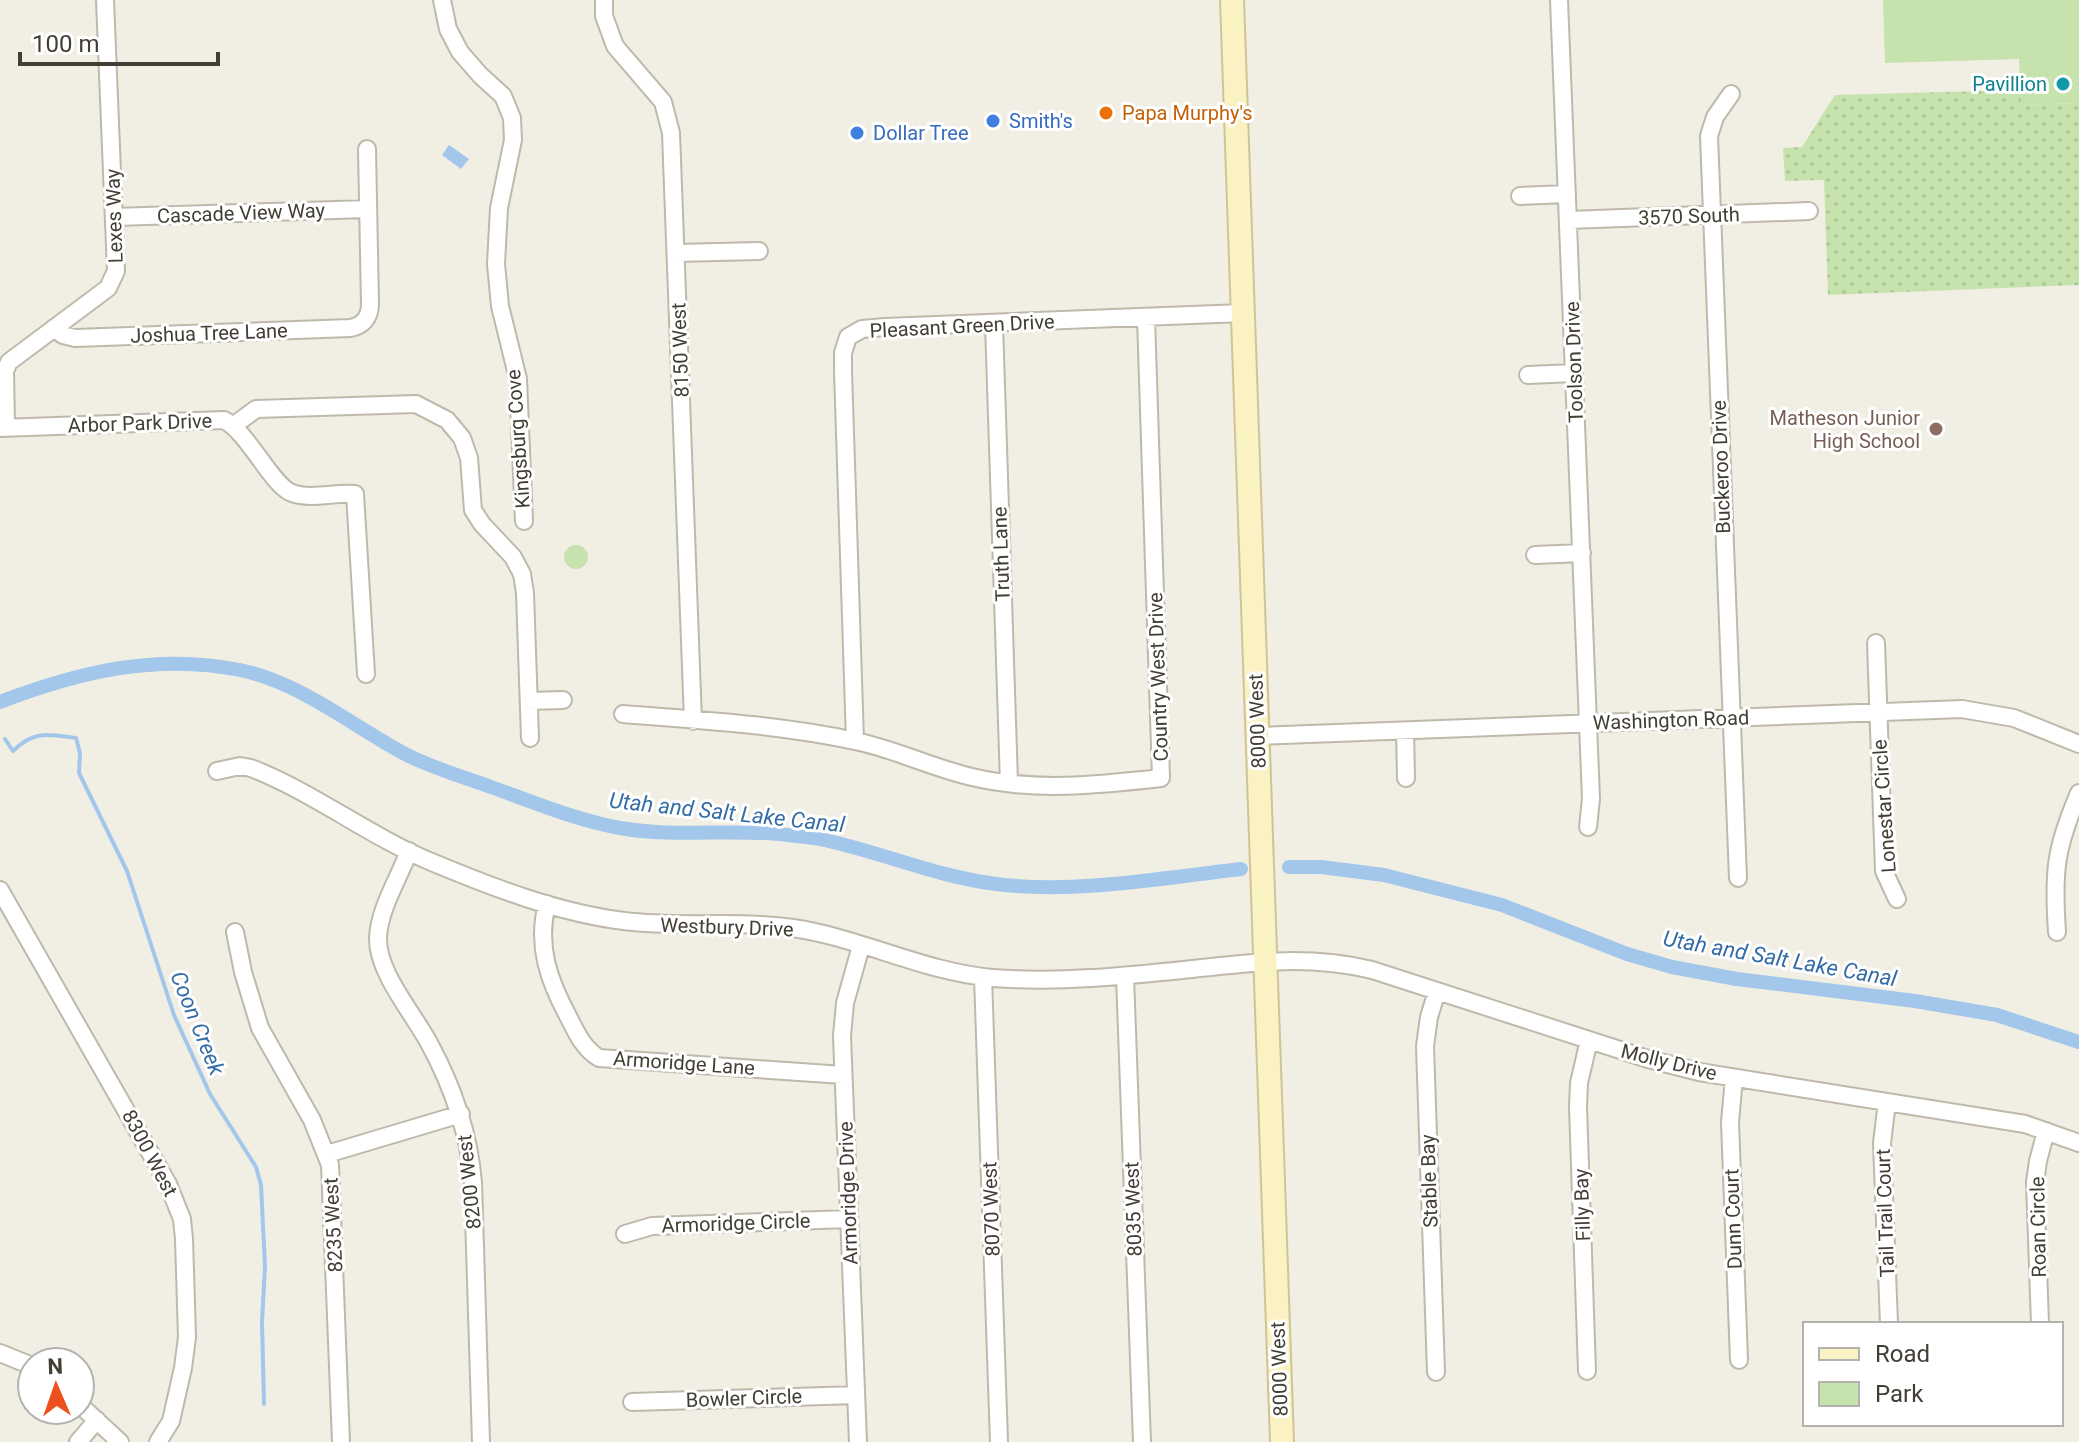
<svg xmlns="http://www.w3.org/2000/svg" width="2079" height="1442" font-family="Roboto,sans-serif">
  <style>
    .grass { fill: url(#grass-dots) }
    .park { fill: #c6e3ae }
    .water { fill: #a2c7eb }
    .lines { fill: none; stroke-linecap: round; stroke-linejoin: round }
    .stream { stroke: #a2c7eb; stroke-width: 4 }
    .canal { stroke: #a2c7eb; stroke-width: 14 }
    .street-casing { stroke: #beb9aa; stroke-width: 20 }
    .secondary-casing { stroke: #cec496; stroke-width: 26 }
    .street { stroke: #fff; stroke-width: 16 }
    .secondary { stroke: #fbf2c3; stroke-width: 22 }
    .culture-dot { fill: #0f9aa8; stroke: #fff; stroke-width: 3 }
    .food-dot { fill: #e8710a; stroke: #fff; stroke-width: 3 }
    .shop-dot { fill: #3f7fe0; stroke: #fff; stroke-width: 3 }
    .education-dot { fill: #8d6e63; stroke: #fff; stroke-width: 3 }
    .labels { text-anchor: middle; stroke-width: 6; stroke-linejoin: round; paint-order: stroke }
    .culture-label { font-size: 20px; fill: #0d838f; stroke: #fff; text-anchor: end }
    .food-label { font-size: 20px; fill: #c56008; stroke: #fff; text-anchor: start }
    .shop-label { font-size: 20px; fill: #366cbe; stroke: #fff; text-anchor: start }
    .street-label { font-size: 20px; fill: #423e34; stroke: #fff }
    .education-label { font-size: 20px; fill: #785e54; stroke: #fff; text-anchor: end }
    .water-label { font-size: 22px; font-style: italic; fill: #346ca7; stroke: #fff }
  </style>
  <defs>
    <pattern id="grass-dots" width="8" height="8" patternUnits="userSpaceOnUse" patternTransform="scale(2)"><rect width="8" height="8" fill="#c6e3ae"/><path d="M2 2h.1M6 6h.1" fill="none" stroke="#abc496" stroke-width="1.8" stroke-linecap="round"/></pattern>
  </defs>
  <rect width="100%" height="100%" fill="#f1eee3"/>
  <path class="grass" d="M2021,90V105L2079,103V285L1828,295L1824,180L1785,181L1783,148L1802,147L1835,95Z"/>
  <path class="park" d="M1883,0H2079V103L2021,105L2019,59L1885,63Z
    M564 557a12 12 0 1 1 24 0a12 12 0 1 1-24 0Z"/>
  <path class="water" d="M449,145L469,159L461,169L442,155Z"/>
  <g class="lines">
    <path class="stream" d="M5,739L13,751C34,730 48,734 76,738L80,753L79,773L127,871L174,1015L210,1094L256,1167L261,1185L265,1266L262,1322L264,1404"/>
    <path class="canal" d="M0,702C78,672 157,653 240,670C302,683 352,726 407,755C433,768 463,777 491,787C533,802 576,820 620,828C676,838 733,828 788,835C803,837 819,838 833,842C888,855 940,877 996,884C1075,894 1162,878 1241,869
      M1289,867H1321L1384,875L1502,905L1627,954L1672,967L1737,979L1915,1001L1997,1015L2079,1042"/>
    <defs>
      <path id="street" d="M442,0L448,29L460,52L480,75L503,96L512,118L513,140L499,208L496,264L500,306L518,379L524,521
        M604,0V16L615,46L663,102L671,133L693,721
        M1559,0L1591,799L1588,827
        M1731,94L1715,117L1709,136L1738,878
        M1520,196L1567,194
        M114,217L368,209
        M1569,220L1809,211
        M676,253L759,251
        M994,324L1009,783
        M54,328L63,335L75,338L350,328C363,326 370,317 370,304L367,149
        M1528,375L1574,373
        M233,426L256,409L416,404L447,420L462,438L469,458L473,510L482,524L513,557L522,574L525,593L530,738
        M6,427L5,371L9,362L108,288L116,271L105,0
        M0,428L224,420C248,432 272,486 292,493C311,500 336,492 355,494L366,674
        M1535,555L1582,553
        M1876,643L1884,871L1897,899
        M529,701L563,700
        M623,714C698,720 782,725 855,741C895,749 932,768 972,777C1034,792 1098,785 1161,778L1146,318
        M1405,731L1406,778
        M1257,736L1962,709L2014,718L2079,744
        M855,741L843,371V353L848,337L862,329L885,327L1243,313
        M217,771L240,766L251,768C315,793 370,837 434,863C494,888 559,913 624,921C680,928 737,920 793,928C861,938 924,972 993,978C1060,983 1125,976 1192,969C1255,962 1309,955 1372,970L1648,1059L1699,1072L2025,1124L2079,1143
        M409,851C399,878 379,909 378,938C377,972 413,1013 429,1043C453,1087 469,1132 473,1183L481,1442
        M0,890L168,1184L182,1219L184,1239L187,1337L183,1368L171,1421L158,1442
        M547,904C536,946 549,981 569,1018C577,1034 584,1049 599,1058L843,1075
        M235,932L243,972L260,1028L312,1120L330,1165L341,1442
        M2057,932C2053,872 2055,849 2079,793
        M1125,976L1142,1442
        M983,977L999,1442
        M1734,1078L1730,1122L1739,1360
        M1887,1102L1882,1143L1889,1324
        M327,1154L461,1114
        M625,1234L652,1226L849,1219
        M2040,1324L2035,1182L2038,1161L2046,1131
        M0,1353L32,1366
        M1587,1371L1578,1107L1579,1083L1589,1040
        M1436,1372L1425,1046L1429,1017L1437,991
        M632,1402L856,1395
        M80,1405L120,1442
        M78,1442L97,1420
        M858,1442L842,1036L845,1003L861,946"/>
      <path id="secondary" d="M1232,0L1282,1442"/>
    </defs>
    <use href="#street" class="street-casing"/>
    <use href="#secondary" class="secondary-casing"/>
    <use href="#street" class="street"/>
    <use href="#secondary" class="secondary"/>
  </g>
  <circle class="culture-dot" cx="2063" cy="84" r="8"/>
  <circle class="food-dot" cx="1106" cy="113" r="8"/>
  <g class="shop-dot">
    <circle cx="993" cy="121" r="8"/>
    <circle cx="857" cy="133" r="8"/>
  </g>
  <circle class="education-dot" cx="1936" cy="429" r="8"/>
  <g class="labels">
    <g class="culture-label">
      <text x="2047" y="91">Pavillion</text>
    </g>
    <g class="food-label">
      <text x="1122" y="120">Papa Murphy's</text>
    </g>
    <g class="shop-label">
      <text x="1009" y="128">Smith's</text>
      <text x="873" y="140">Dollar Tree</text>
    </g>
    <g class="street-label">
      <text transform="translate(241 213) rotate(-2)" y="7">Cascade View Way</text>
      <text transform="translate(114 216) rotate(-92)" y="7">Lexes Way</text>
      <text transform="translate(1689 216) rotate(-2)" y="7">3570 South</text>
      <text transform="translate(962 326) rotate(-3)" y="7">Pleasant Green Drive</text>
      <text transform="translate(209 333) rotate(-2)" y="7">Joshua Tree Lane</text>
      <text transform="translate(680 350) rotate(-92)" y="7">8150 West</text>
      <text transform="translate(1574 362) rotate(-92)" y="7">Toolson Drive</text>
      <text transform="translate(140 423) rotate(-2)" y="7">Arbor Park Drive</text>
      <text transform="translate(518 439) rotate(-94)" y="7">Kingsburg Cove</text>
      <text transform="translate(1721 467) rotate(-92)" y="7">Buckeroo Drive</text>
      <text transform="translate(1001 554) rotate(-92)" y="7">Truth Lane</text>
      <text transform="translate(1158 677) rotate(-92)" y="7">Country West Drive</text>
      <text transform="translate(1671 720) rotate(-2)" y="7">Washington Road</text>
      <text transform="translate(1257 721) rotate(-92)" y="7">8000 West</text>
      <text transform="translate(1884 806) rotate(-94)" y="7">Lonestar Circle</text>
      <text transform="translate(727 927) rotate(2)" y="7">Westbury Drive</text>
      <text transform="translate(1669 1062) rotate(14)" y="7">Molly Drive</text>
      <text transform="translate(684 1063) rotate(4)" y="7">Armoridge Lane</text>
      <text transform="translate(150 1153) rotate(62)" y="7">8300 West</text>
      <text transform="translate(1429 1181) rotate(-92)" y="7">Stable Bay</text>
      <text transform="translate(469 1182) rotate(-96)" y="7">8200 West</text>
      <text transform="translate(848 1193) rotate(-92)" y="7">Armoridge Drive</text>
      <text transform="translate(1582 1205) rotate(-92)" y="7">Filly Bay</text>
      <text transform="translate(991 1209) rotate(-92)" y="7">8070 West</text>
      <text transform="translate(1133 1209) rotate(-92)" y="7">8035 West</text>
      <text transform="translate(1885 1213) rotate(-92)" y="7">Tail Trail Court</text>
      <text transform="translate(1733 1219) rotate(-92)" y="7">Dunn Court</text>
      <text transform="translate(736 1223) rotate(-2)" y="7">Armoridge Circle</text>
      <text transform="translate(333 1225) rotate(-93)" y="7">8235 West</text>
      <text transform="translate(2038 1227) rotate(-91)" y="7">Roan Circle</text>
      <text transform="translate(1279 1369) rotate(-92)" y="7">8000 West</text>
      <text transform="translate(744 1398) rotate(-2)" y="7">Bowler Circle</text>
    </g>
    <g class="education-label">
      <text x="1920" y="425">Matheson Junior<tspan x="1920" dy="23">High School</tspan></text>
    </g>
    <g class="water-label">
      <text transform="translate(727 812) rotate(6)" y="8">Utah and Salt Lake Canal</text>
      <text transform="translate(1780 958) rotate(10)" y="8">Utah and Salt Lake Canal</text>
      <text transform="translate(198 1023) rotate(68)" y="8">Coon Creek</text>
    </g>
  </g>
  <rect x="1803" y="1322" width="260" height="104" fill="#ffffff" stroke="#b3b2ae" stroke-width="2"/>
  <rect x="1819" y="1348" width="40" height="12" fill="#fbf2c3" stroke="#b3b2ae" stroke-width="2"/>
  <text x="1875" y="1362" font-size="24" fill="#423e34">Road</text>
  <rect x="1819" y="1382" width="40" height="24" fill="#c6e3ae" stroke="#b3b2ae" stroke-width="2"/>
  <text x="1875" y="1402" font-size="24" fill="#423e34">Park</text>
  <g transform="translate(56 1386) rotate(358)"><circle r="38" fill="#ffffff" stroke="#b3b2ae" stroke-width="2"/>
  <path d="M0-6L14 30L0 20L-14 30Z" fill="#ed501e"/>
  <text y="-12" font-size="22" font-weight="bold" text-anchor="middle" fill="#423e34">N</text>
  </g>
  <path d="M20 52v12h198v-12" fill="none" stroke="#423e34" stroke-width="4"/>
  <text x="32" y="52" font-size="24" fill="#423e34" stroke="#ffffff" stroke-width="6" paint-order="stroke">100 m</text>
</svg>
